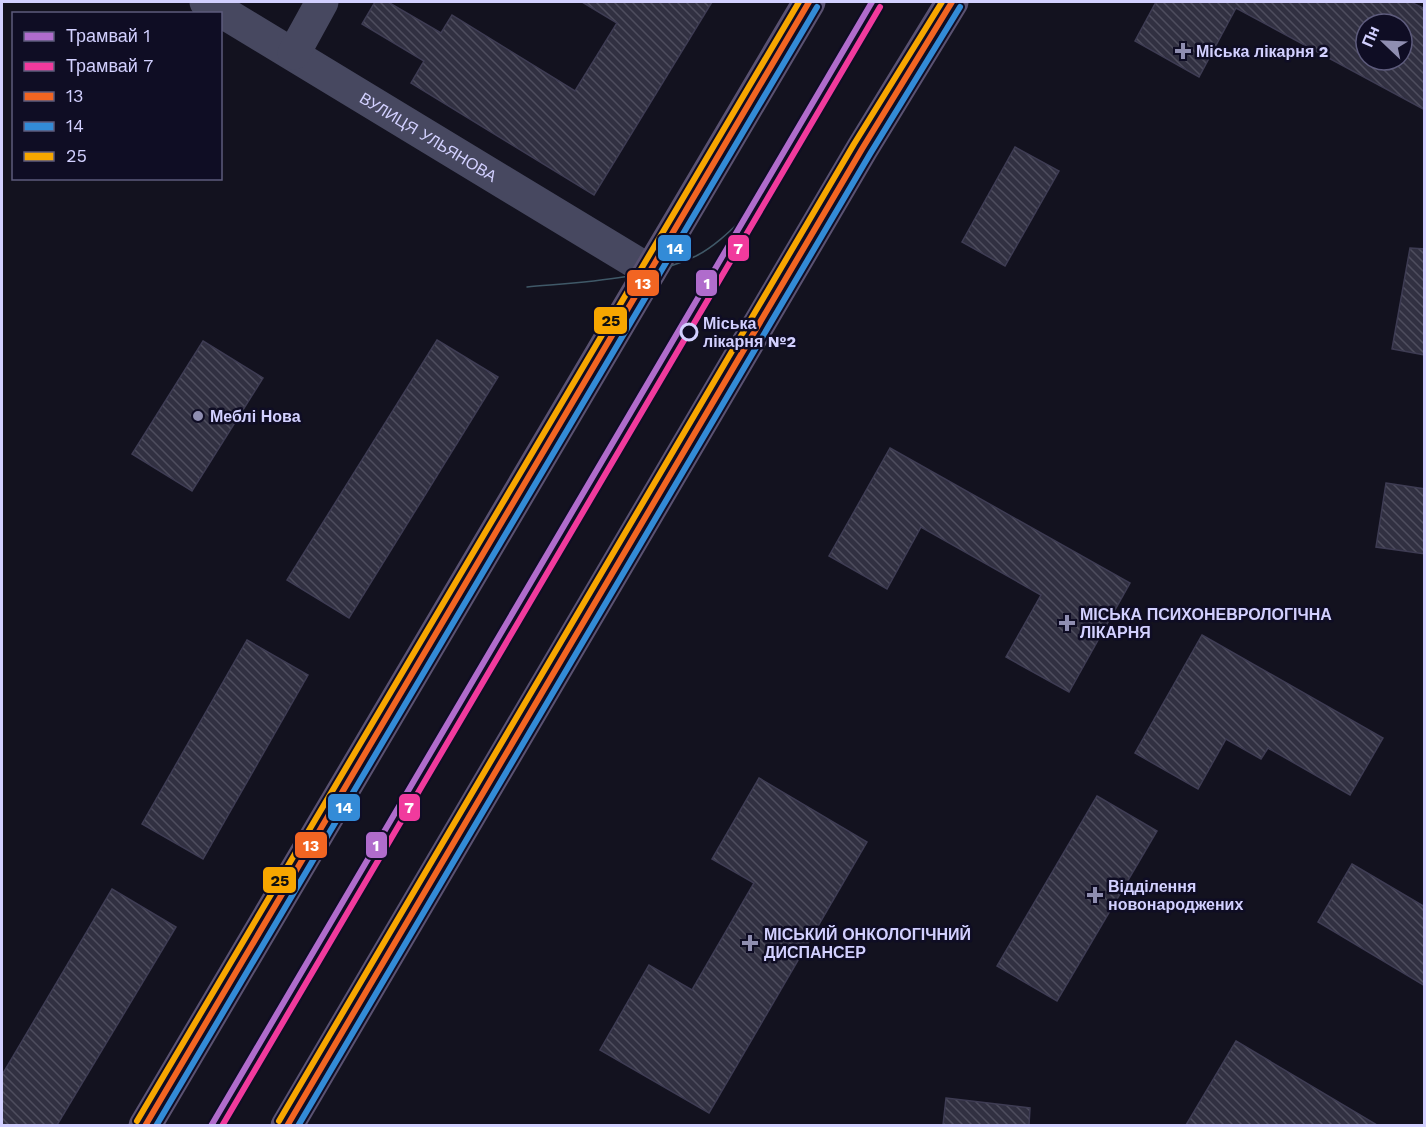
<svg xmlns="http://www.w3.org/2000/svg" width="1426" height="1127" font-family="'Work Sans',sans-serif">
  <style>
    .building { fill: url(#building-back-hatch); stroke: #3e3c53; stroke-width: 1.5; fill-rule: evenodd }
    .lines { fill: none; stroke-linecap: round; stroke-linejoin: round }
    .minor { stroke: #474860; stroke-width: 33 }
    .major { stroke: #5a5271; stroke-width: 33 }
    .tram { stroke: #405968; stroke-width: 1.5 }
    .bus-1-casing { stroke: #0f0d24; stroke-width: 10 }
    .bus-2-casing { stroke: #0f0d24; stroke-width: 10 }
    .bus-3-casing { stroke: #0f0d24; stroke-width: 10 }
    .bus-1 { stroke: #f26522; stroke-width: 6 }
    .bus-2 { stroke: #338bd7; stroke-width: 6 }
    .bus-3 { stroke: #f7a600; stroke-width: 6 }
    .tram-1-casing { stroke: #0f0d24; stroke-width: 10 }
    .tram-2-casing { stroke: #0f0d24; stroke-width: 10 }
    .tram-1 { stroke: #b06ccc; stroke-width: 6 }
    .tram-2 { stroke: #f13a9d; stroke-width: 6 }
    .poi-dot { fill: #8f8eb1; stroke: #0f0d24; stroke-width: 2 }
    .stop-dot { fill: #0f0d24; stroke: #d2d0ff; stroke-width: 3 }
    .labels { text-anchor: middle; stroke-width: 5; stroke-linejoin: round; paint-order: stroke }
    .poi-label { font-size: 16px; font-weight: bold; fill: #d2d0ff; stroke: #0f0d24; text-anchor: start }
    .street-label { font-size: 16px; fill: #d2d0ff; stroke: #0f0d24 }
    .stop-label { font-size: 16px; font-weight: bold; fill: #d2d0ff; stroke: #0f0d24; text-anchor: start }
    .line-badge { stroke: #0f0d24; stroke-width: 2 }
    .badge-label { font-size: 16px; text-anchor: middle; font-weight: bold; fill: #fff }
    .pale-badge-label { font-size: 16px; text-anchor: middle; font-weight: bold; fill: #111 }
  </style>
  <defs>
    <pattern id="building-back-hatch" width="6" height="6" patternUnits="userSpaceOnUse" patternTransform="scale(1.5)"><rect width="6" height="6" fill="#313041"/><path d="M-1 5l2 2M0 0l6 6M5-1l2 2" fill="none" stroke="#4e4d5e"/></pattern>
  </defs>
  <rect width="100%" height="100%" fill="#13121f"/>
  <path class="building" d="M375,2H388L441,33L452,15L575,91L617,23L582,2H712L594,195L411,83L424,61L362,24Z
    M1156,2H1411L1425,9V110L1236,8L1199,77L1135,41ZM1366,24H1402V60H1366Z
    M1015,147L1059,171L1005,266L962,242Z
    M1410,248L1425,249V355L1392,349Z
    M437,340L498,377L349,618L287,580Z
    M203,341L263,378L192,491L132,454Z
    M890,448L1130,583L1069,692L1006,657L1041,595L921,527L887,589L829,556Z
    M1386,483L1425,489V554L1376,547Z
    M1202,635L1383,738L1350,795L1268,748L1261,759L1226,739L1198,789L1135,753Z
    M247,640L308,675L203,859L142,824Z
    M759,778L867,842L709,1113L600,1050L649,965L692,990L754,883L712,859Z
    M1097,796L1157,831L1057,1001L997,966Z
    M1352,864L1425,907V986L1318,922Z
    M112,889L176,927L57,1125H2V1075Z
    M1236,1041L1377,1125H1186Z
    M946,1098L1030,1108L1029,1125H943Z"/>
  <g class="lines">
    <g class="minor">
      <path id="s1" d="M206,2L650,271"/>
      <path d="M294,53L322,2"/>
    </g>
    <path class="major" d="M145,1126L809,2
      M287,1126L862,149L952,2"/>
    <path class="tram" d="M527,287C582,282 645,280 696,256C716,246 734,227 750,212"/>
    <defs>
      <path id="bus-1" d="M145,1126L809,2
        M287,1126L862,149L952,2"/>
      <path id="bus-2" d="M156,1126L817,7
        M298,1126L870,154L960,7"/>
      <path id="bus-3" d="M137,1121L799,2
        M279,1121L854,144L942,2"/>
    </defs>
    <use href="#bus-1" class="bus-1-casing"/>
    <use href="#bus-2" class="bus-2-casing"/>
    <use href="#bus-3" class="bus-3-casing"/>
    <use href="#bus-1" class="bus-1"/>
    <use href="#bus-2" class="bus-2"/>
    <use href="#bus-3" class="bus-3"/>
    <defs>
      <path id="tram-1" d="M211,1126L872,2"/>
      <path id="tram-2" d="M222,1126L880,7"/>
    </defs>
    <use href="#tram-1" class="tram-1-casing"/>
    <use href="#tram-2" class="tram-2-casing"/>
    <use href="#tram-1" class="tram-1"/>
    <use href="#tram-2" class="tram-2"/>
  </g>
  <g class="poi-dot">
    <path d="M1180 42h6v6h6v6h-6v6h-6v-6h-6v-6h6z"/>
    <circle cx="198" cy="416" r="6"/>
    <path d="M1064 614h6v6h6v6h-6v6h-6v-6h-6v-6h6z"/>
    <path d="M1092 886h6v6h6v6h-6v6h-6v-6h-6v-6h6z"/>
    <path d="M747 934h6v6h6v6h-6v6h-6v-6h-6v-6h6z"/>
  </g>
  <circle class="stop-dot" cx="689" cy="332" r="8"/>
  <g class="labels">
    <g class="poi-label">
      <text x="1196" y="57">Міська лікарня 2</text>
      <text x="210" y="422">Меблі Нова</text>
      <text x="1080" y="620">МІСЬКА ПСИХОНЕВРОЛОГІЧНА<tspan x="1080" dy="18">ЛІКАРНЯ</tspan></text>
      <text x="1108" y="892">Відділення<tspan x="1108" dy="18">новонароджених</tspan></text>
      <text x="764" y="940">МІСЬКИЙ ОНКОЛОГІЧНИЙ<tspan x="764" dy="18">ДИСПАНСЕР</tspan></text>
    </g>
    <g class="street-label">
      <text dy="6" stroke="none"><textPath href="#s1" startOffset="260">ВУЛИЦЯ УЛЬЯНОВА</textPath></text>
    </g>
    <g class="stop-label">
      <text x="703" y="329">Міська<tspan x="703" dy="18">лікарня №2</tspan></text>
    </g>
  </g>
  <g class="line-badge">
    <rect x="727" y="234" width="23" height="28" rx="6" fill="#f13a9d"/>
    <rect x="657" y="234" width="35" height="28" rx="6" fill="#338bd7"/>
    <rect x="626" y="269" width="34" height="28" rx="6" fill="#f26522"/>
    <rect x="695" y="269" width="23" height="28" rx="6" fill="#b06ccc"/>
    <rect x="593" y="306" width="35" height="29" rx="6" fill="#f7a600"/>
    <rect x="398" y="793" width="23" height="29" rx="6" fill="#f13a9d"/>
    <rect x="327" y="793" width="34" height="29" rx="6" fill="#338bd7"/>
    <rect x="294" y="831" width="34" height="28" rx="6" fill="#f26522"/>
    <rect x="365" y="831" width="23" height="28" rx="6" fill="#b06ccc"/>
    <rect x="262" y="866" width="35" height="28" rx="6" fill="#f7a600"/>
  </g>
  <g class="badge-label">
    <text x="738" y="254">7</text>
    <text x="675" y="254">14</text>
    <text x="643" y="289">13</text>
    <text x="707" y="289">1</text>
    <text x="409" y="813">7</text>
    <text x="344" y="813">14</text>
    <text x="311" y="851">13</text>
    <text x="376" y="851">1</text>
  </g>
  <g class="pale-badge-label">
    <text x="611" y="326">25</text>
    <text x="280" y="886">25</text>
  </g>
  <rect width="1426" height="1127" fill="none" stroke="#d2d0ff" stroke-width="6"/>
  <rect x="12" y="12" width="210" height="168" fill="#0f0d24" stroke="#5d5b7c" stroke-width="1.5"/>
  <rect x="24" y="32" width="30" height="9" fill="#b06ccc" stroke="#5d5b7c" stroke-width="1.5"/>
  <text x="66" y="42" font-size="18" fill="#d2d0ff">Трамвай 1</text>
  <rect x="24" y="62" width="30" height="9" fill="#f13a9d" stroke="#5d5b7c" stroke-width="1.5"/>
  <text x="66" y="72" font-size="18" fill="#d2d0ff">Трамвай 7</text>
  <rect x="24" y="92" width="30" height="9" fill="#f26522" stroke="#5d5b7c" stroke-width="1.5"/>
  <text x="66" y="102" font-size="18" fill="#d2d0ff">13</text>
  <rect x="24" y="122" width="30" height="9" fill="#338bd7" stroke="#5d5b7c" stroke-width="1.5"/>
  <text x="66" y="132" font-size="18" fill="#d2d0ff">14</text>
  <rect x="24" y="152" width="30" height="9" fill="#f7a600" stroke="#5d5b7c" stroke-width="1.5"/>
  <text x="66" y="162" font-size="18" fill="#d2d0ff">25</text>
  <g transform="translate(1384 42) rotate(293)"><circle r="28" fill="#0f0d24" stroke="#5d5b7c" stroke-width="1.5"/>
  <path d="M0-4.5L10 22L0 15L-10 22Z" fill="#8f8eb1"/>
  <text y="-9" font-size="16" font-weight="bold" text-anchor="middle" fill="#d2d0ff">Пн</text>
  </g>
</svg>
